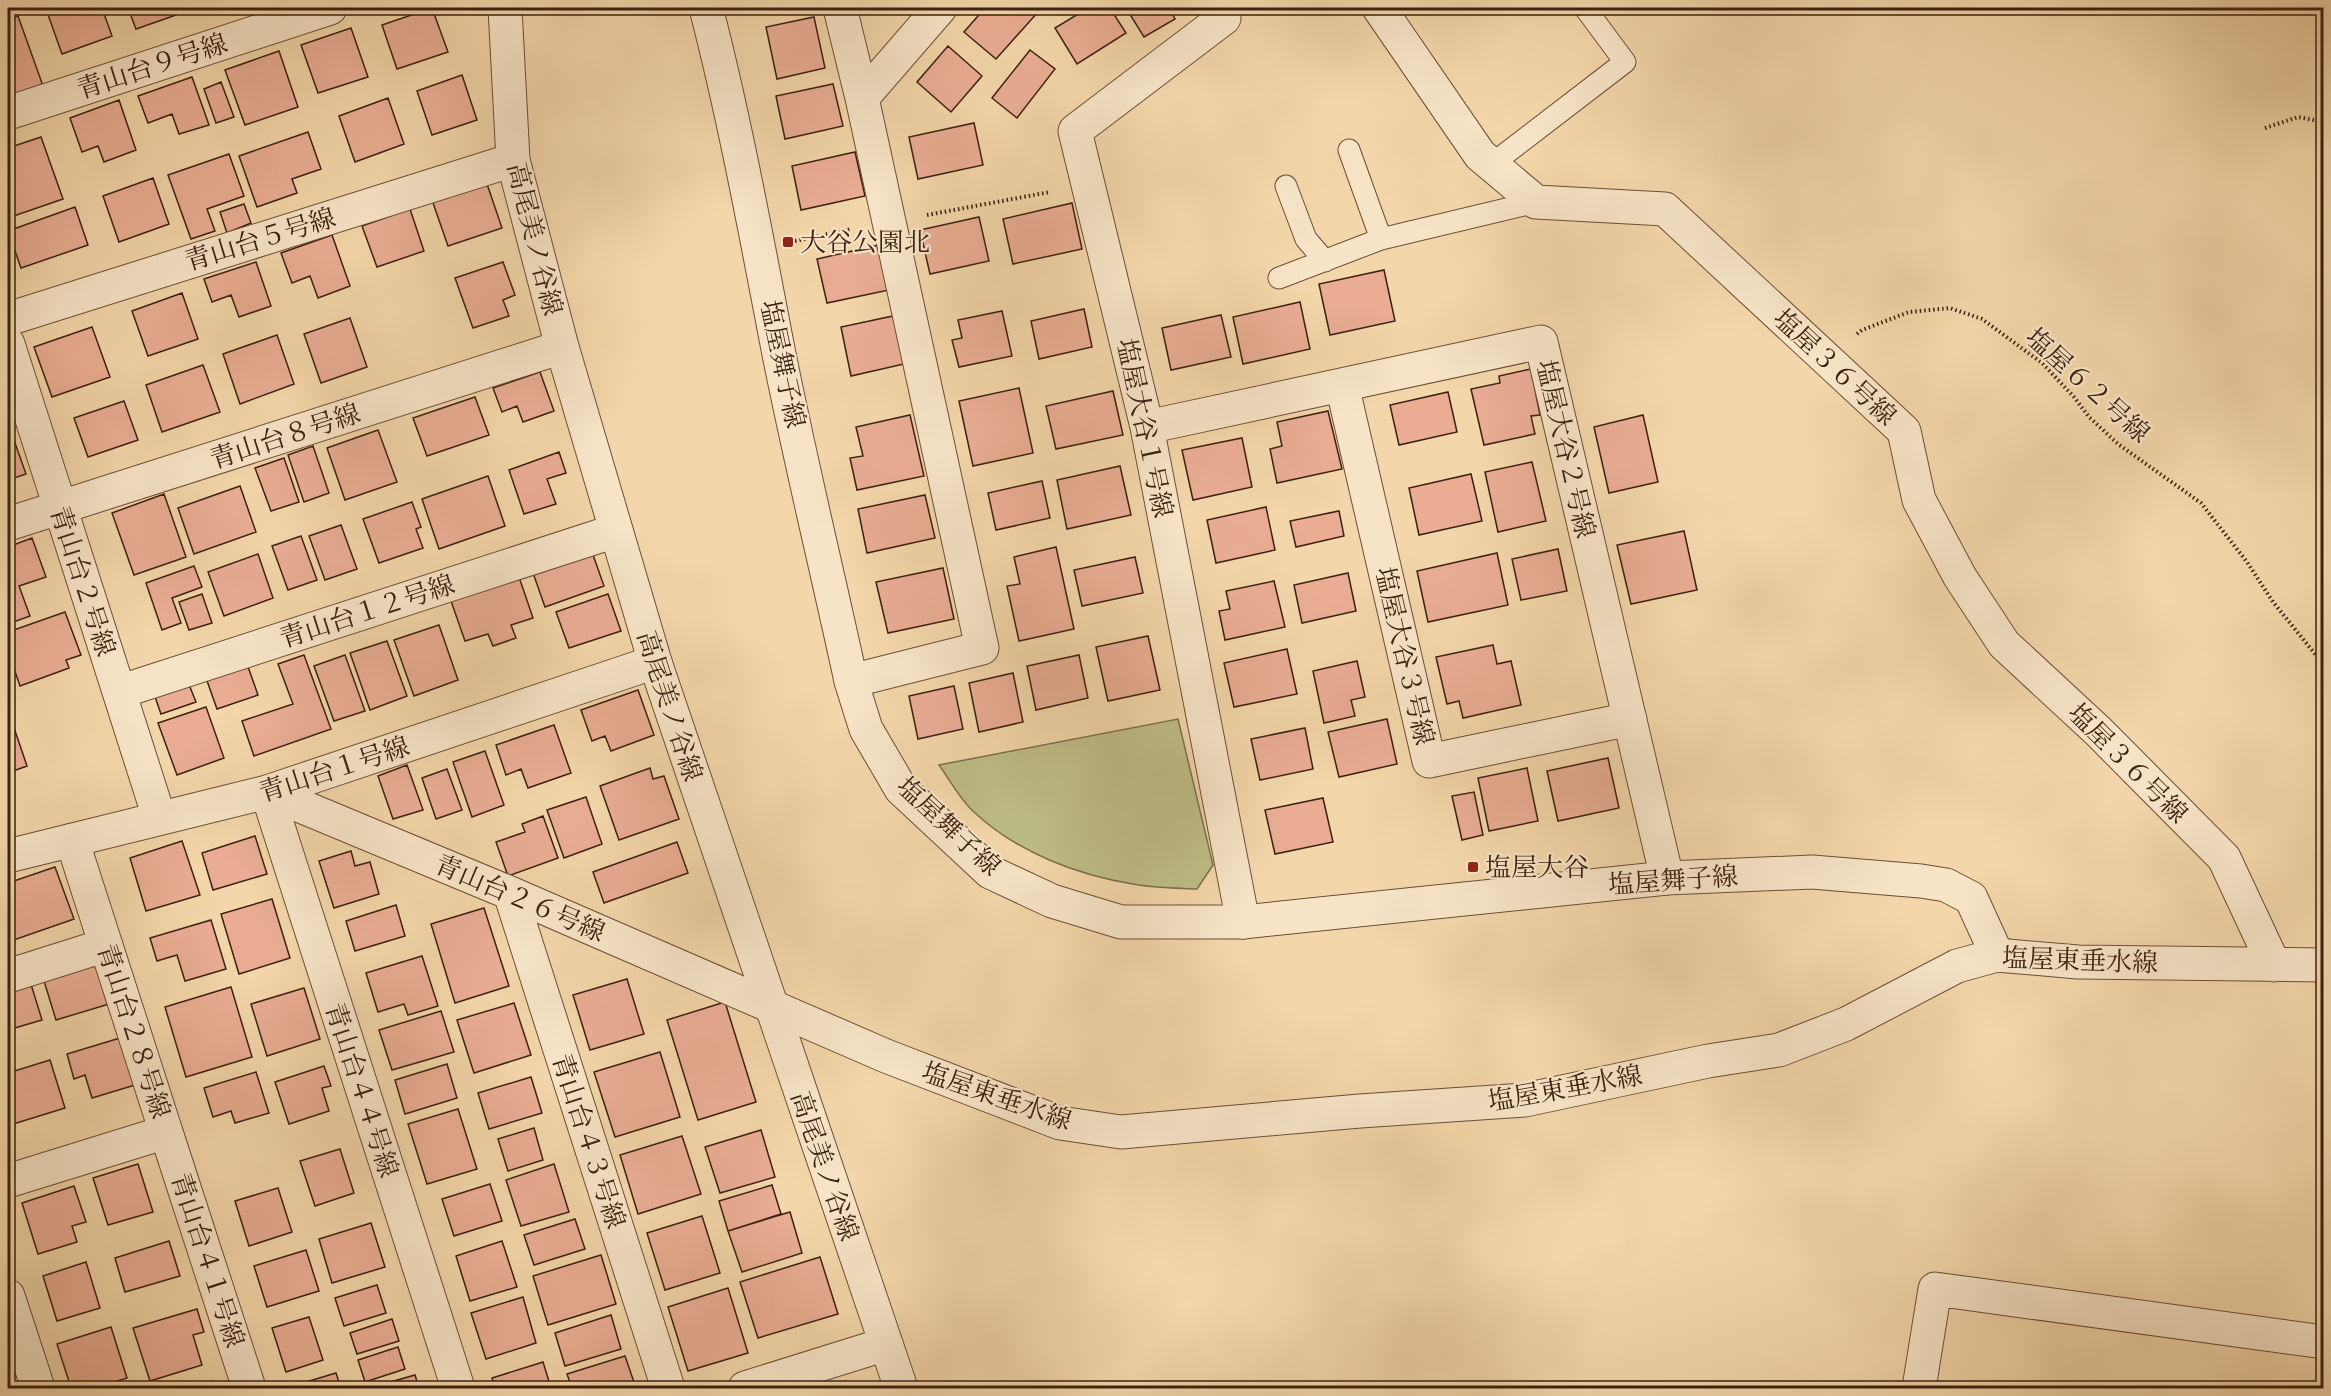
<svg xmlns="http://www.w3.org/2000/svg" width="2331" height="1396" font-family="'Sorts Mill Goudy','Noto Serif JP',serif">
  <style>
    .green { fill: #bebd86; stroke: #7d6e4c; stroke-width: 1.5 }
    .building { fill: #eaad94; stroke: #3c2011; stroke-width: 1.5 }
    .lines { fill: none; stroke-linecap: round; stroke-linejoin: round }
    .service-casing { stroke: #6a4e37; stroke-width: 23 }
    .minor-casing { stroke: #6a4e37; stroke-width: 35 }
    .tertiary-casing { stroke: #6a4e37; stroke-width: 35 }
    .path { stroke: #3c2011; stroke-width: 4; stroke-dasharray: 1.5 3; stroke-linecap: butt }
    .service { stroke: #f7e4c7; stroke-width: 21 }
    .minor { stroke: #f7e4c7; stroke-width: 33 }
    .tertiary { stroke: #f7e4c7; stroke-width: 33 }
    .poi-dot { fill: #8f2418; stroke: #f7e4c7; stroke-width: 2 }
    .labels { text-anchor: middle; stroke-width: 4.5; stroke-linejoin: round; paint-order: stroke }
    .street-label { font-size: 26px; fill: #3c2011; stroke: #f7e4c7 }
    .poi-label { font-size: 26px; fill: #3c2011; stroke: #f7e4c7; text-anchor: start }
  </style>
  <rect width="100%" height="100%" fill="#f3d6a9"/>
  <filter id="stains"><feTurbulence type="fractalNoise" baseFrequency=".00333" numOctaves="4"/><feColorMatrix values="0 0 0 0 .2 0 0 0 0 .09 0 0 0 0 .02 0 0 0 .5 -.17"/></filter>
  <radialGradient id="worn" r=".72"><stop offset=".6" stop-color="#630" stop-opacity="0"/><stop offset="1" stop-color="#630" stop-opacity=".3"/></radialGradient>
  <path class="green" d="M1178,719L1213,865L1197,889C1176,888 1154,888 1133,884C1077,875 1017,852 975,813C961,801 950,780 939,765Z"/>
  <path class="building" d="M49,8H102L112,36L62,54L46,9Z
    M128,8H196L136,29Z
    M432,8L448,52L397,69L382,25Z
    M985,8H1034L1039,11L996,59L964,32Z
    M1088,8H1110L1126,33L1077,64L1055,28Z
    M1126,8H1169L1175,19L1144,37Z
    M18,16L43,86L8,99V19Z
    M814,17L825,68L777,79L766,27Z
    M351,28L368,77L318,93L301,45Z
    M948,46L982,76L951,112L917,82Z
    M1030,50L1055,69L1017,118L992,98Z
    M279,51L298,107L245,125L225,70Z
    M462,75L477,120L432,135L417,91Z
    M192,77L209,125L179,134L172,114L148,123L138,96Z
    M221,82L234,117L216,123L204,89Z
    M833,84L843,126L785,139L776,96Z
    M388,98L404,144L355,162L339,116Z
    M119,100L136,150L104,162L98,146L82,152L70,118Z
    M974,123L983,165L918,179L909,137Z
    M308,132L321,169L292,179L297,193L257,207L239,156Z
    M41,137L63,199L8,218V148Z
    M855,152L865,196L801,210L792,166Z
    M229,154L244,196L207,209L215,231L191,239L168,175Z
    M153,178L169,224L119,242L103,196Z
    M486,181L502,228L448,246L432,200Z
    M1072,203L1082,249L1013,264L1003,219Z
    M244,204L251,223L227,233L220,212Z
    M75,207L88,245L21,268L8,231Z
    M410,209L424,251L377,267L362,226Z
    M979,217L989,261L930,274L920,230Z
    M332,235L350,286L318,298L310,276L292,283L281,253Z
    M879,245L889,290L827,303L817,259Z
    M256,262L271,306L239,317L231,295L212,302L204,279Z
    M503,262L515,295L503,300L509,316L473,328L455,278Z
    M1384,270L1395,321L1330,335L1319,284Z
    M182,293L198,339L148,356L132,311Z
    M1300,302L1310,349L1243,364L1233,317Z
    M1084,309L1092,347L1039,359L1031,321Z
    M1002,311L1012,356L959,367L952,340L962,338L958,320Z
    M1221,315L1231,357L1171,370L1162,328Z
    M893,316L904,364L851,376L841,327Z
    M350,318L367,367L321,383L304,334Z
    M92,327L110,377L52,397L34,347Z
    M277,335L294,384L240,404L223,354Z
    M203,365L220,412L162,432L146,385Z
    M1531,369L1540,415L1531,416L1535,434L1484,445L1471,389L1500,383L1499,376Z
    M540,372L554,411L523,422L517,406L502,412L493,388Z
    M1019,388L1033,453L973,466L959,401Z
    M1113,391L1123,435L1056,449L1046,406Z
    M1448,392L1457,432L1399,445L1390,405Z
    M475,397L489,435L427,456L413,418Z
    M124,401L138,440L88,457L74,418Z
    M1328,411L1342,469L1277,483L1270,449L1282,446L1277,422Z
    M910,415L924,476L857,490L850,458L863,456L856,427Z
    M1643,415L1658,482L1609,493L1594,427Z
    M8,426H9L26,474L8,480Z
    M378,430L397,482L345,500L327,448Z
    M1242,438L1252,487L1193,500L1182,450Z
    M313,446L329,493L304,502L288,455Z
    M559,452L566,473L547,479L556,504L524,514L509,470Z
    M284,458L299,502L271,511L255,468Z
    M1532,462L1546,521L1498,532L1485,472Z
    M1120,466L1131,515L1067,529L1057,480Z
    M1471,474L1482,521L1419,535L1409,488Z
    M488,476L505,526L439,549L422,499Z
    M1042,481L1050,518L996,530L988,493Z
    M240,486L256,532L194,554L178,508Z
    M164,494L186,557L134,575L112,513Z
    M925,495L935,538L867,553L858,509Z
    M412,502L421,527L416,529L423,548L379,563L363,519Z
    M1266,507L1275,550L1216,563L1207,520Z
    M1339,511L1344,536L1296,547L1290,521Z
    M341,525L357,569L325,580L309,536Z
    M1684,531L1697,590L1631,604L1617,545Z
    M301,536L317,580L288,590L272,546Z
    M32,538L46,577L19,586L30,616L8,624V547Z
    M1056,547L1074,629L1019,641L1007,586L1020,584L1014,557Z
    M1558,549L1567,591L1521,600L1512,559Z
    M592,552L604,586L545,607L533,573Z
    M1497,553L1508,605L1428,622L1417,571Z
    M258,554L273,598L224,616L208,572Z
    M1135,557L1143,593L1082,606L1074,570Z
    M194,566L202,587L172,598L181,623L162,630L146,583Z
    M943,568L954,619L888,633L876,582Z
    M1348,573L1356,611L1302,623L1294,585Z
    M519,577L533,618L511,625L516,638L493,646L488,634L465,641L451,601Z
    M1274,581L1285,627L1225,640L1219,611L1230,609L1226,591Z
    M202,594L212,623L189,630L179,602Z
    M608,594L621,631L569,648L556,612Z
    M65,612L81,655L66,660L69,668L20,686L8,651V632Z
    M439,625L458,680L414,696L394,640Z
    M1148,636L1160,690L1108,701L1096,647Z
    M387,641L407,696L370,710L350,653Z
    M1493,645L1497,664L1511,661L1521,705L1463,718L1459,701L1447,704L1436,657Z
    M1287,649L1297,694L1234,707L1224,663Z
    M304,655L331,729L254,756L242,721L293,704L278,664Z
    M345,655L365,711L334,721L314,666Z
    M1079,655L1088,698L1036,710L1027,666Z
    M1357,661L1365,697L1351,700L1355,716L1324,723L1313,671Z
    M247,664L258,695L217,709L206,678Z
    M1013,673L1023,722L979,732L969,683Z
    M188,682L196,702L161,714L154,694Z
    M954,686L963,729L918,739L909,696Z
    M638,690L654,735L611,751L605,736L592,741L581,710Z
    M206,707L224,758L177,775L158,723Z
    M11,719L27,766L8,773V720Z
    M1387,719L1397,764L1339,777L1328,732Z
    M554,725L571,773L528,788L521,769L506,775L496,745Z
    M1305,728L1313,769L1260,780L1251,739Z
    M485,751L504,805L472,817L453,762Z
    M1608,758L1619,808L1558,821L1547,771Z
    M407,765L423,810L393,819L378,776Z
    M650,768L653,779L664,776L679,819L619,840L600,786Z
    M1527,768L1538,821L1489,831L1478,778Z
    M447,769L462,810L436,819L422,778Z
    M1474,792L1483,835L1462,840L1452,796Z
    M586,797L602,844L564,858L547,810Z
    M1323,798L1333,842L1275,854L1265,810Z
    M543,816L558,858L508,876L496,842L525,832L522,824Z
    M255,836L267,874L213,890L202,853Z
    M182,841L200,895L146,911L130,858Z
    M677,842L688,873L604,903L593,872Z
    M351,851L355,866L370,862L379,894L334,908L319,861Z
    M55,867L74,919L8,942V883Z
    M272,899L290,958L239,974L221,914Z
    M396,905L405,936L355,951L346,921Z
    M484,908L509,986L455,1003L431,924Z
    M211,920L226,969L185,981L177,955L157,961L150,938Z
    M422,956L438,1006L408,1015L404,1004L378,1012L366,973Z
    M95,960L109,1004L56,1020L44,981Z
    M627,979L644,1034L590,1050L573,995Z
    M30,981L42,1020L8,1030V987Z
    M231,987L252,1057L186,1077L165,1007Z
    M304,988L320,1039L267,1056L251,1004Z
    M725,1002L756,1102L698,1120L667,1020Z
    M514,1003L531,1055L474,1073L457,1020Z
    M441,1011L454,1052L392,1070L379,1030Z
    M120,1038L135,1085L92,1098L85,1075L74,1079L67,1054Z
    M660,1052L680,1117L615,1137L594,1072Z
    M50,1060L65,1108L10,1125L8,1117V1073Z
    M447,1064L457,1098L405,1114L395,1080Z
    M324,1066L331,1086L322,1088L329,1111L289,1124L275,1082Z
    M256,1072L269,1113L235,1123L231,1111L213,1117L204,1088Z
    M531,1077L542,1113L489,1129L478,1093Z
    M458,1109L477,1169L427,1184L408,1124Z
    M534,1128L543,1160L508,1171L498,1139Z
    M761,1130L775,1177L720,1193L705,1147Z
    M682,1136L701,1194L638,1214L620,1155Z
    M340,1149L354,1193L315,1206L300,1161Z
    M138,1164L153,1212L108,1225L93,1178Z
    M554,1164L569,1212L521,1226L506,1180Z
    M490,1184L502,1221L454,1236L442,1199Z
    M772,1185L781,1214L728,1231L719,1201Z
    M74,1186L86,1222L72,1226L77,1242L38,1254L22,1203Z
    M278,1188L292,1232L249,1246L235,1201Z
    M790,1212L802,1253L742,1272L728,1231Z
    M702,1216L720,1273L665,1290L647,1233Z
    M575,1219L585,1249L534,1265L524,1235Z
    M371,1223L385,1267L332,1283L319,1239Z
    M169,1241L180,1276L125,1292L115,1258Z
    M502,1241L517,1287L470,1301L456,1256Z
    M306,1250L319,1291L267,1307L254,1266Z
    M601,1255L616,1304L548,1325L533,1276Z
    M820,1257L838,1314L758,1338L740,1282Z
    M86,1262L100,1308L57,1321L43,1276Z
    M377,1285L386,1313L344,1326L335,1298Z
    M728,1288L748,1353L688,1371L668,1307Z
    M523,1297L536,1343L486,1359L471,1313Z
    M197,1309L204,1332L193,1335L202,1365L150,1381L133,1328Z
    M611,1315L621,1349L565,1366L555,1333Z
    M309,1317L323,1360L286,1372L272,1328Z
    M392,1319L399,1341L357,1354L350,1333Z
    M111,1327L127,1378L95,1388H71L57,1344Z
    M398,1347L405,1369L365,1382L358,1360Z
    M625,1356L636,1388H572L567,1374Z
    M543,1362L551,1388H495L492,1378Z
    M336,1373L341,1388H297L296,1385Z
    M415,1375L419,1388H369Z
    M212,1381L215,1388H188Z
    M846,1381L848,1388H820Z"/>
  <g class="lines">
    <defs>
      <path id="service" d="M1349,150L1381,239
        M1492,164L1625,62L1585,8
        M1286,186L1306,239L1325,261
        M1279,278L1381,239L1536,202"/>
      <path id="minor" d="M840,8L862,98
        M1218,8L1224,18L1075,131L1147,427L1243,922
        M1379,8L1480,155L1536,202L1665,209L1904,431L1919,500L1960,577L2004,644L2099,732L2224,858L2274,965
        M8,113L330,8
        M8,319L513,160
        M8,344L159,817
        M1342,385L1429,761L1630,719
        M1147,427L1541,342L1667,878
        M8,524L562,347
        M851,681L982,648L862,98L940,8
        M119,692L615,531
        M267,792L510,893L886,1056L1060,1123L1121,1132L1360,1111L1525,1100L1708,1061L1779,1050L1846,1024L1957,966L1997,955L2078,962L2324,965
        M267,792L458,1388
        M8,856L267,792L655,662
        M510,893L668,1388
        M8,976L106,945
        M166,1132L249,1388
        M8,1181L166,1132L72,840
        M8,1296L38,1388
        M745,1388L886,1344
        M1919,1388L1935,1289L2324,1342"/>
      <path id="tertiary" d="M505,8L513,160L562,347L655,662L901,1388
        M706,8C735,120 756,235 778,349C800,460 827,570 851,681L866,729L901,789L990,872L1052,901L1121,922H1243L1667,878L1812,872L1921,881L1946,885L1971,898L1997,955"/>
    </defs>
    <use href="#service" class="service-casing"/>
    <use href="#minor" class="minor-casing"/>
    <use href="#tertiary" class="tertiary-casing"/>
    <path class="path" d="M2265,128L2298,117L2324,122
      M927,215L1050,192
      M795,241L852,229
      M1857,334L1862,330L1909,312L1950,308L1982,319L2042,363L2074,397L2089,417L2118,444L2201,503L2247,562L2273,602L2324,665"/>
    <use href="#service" class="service"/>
    <use href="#minor" class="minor"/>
    <use href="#tertiary" class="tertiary"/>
  </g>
  <g class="poi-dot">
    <rect x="782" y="236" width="12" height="12" rx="3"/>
    <rect x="1467" y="861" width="12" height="12" rx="3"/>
  </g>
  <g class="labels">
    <g class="street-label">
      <text transform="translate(152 66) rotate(-18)" y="9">青山台９号線</text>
      <text transform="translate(260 239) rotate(-17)" y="9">青山台５号線</text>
      <text transform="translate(535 239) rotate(76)" y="9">高尾美ノ谷線</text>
      <text transform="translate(783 364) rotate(78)" y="9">塩屋舞子線</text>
      <text transform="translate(1835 367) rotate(43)" y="9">塩屋３６号線</text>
      <text transform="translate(2088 385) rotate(42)" y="9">塩屋６２号線</text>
      <text transform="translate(1145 428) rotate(78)" y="9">塩屋大谷１号線</text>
      <text transform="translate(285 436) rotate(-18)" y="9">青山台８号線</text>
      <text transform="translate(1566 449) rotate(77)" y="9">塩屋大谷２号線</text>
      <text transform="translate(83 581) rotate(72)" y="9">青山台２号線</text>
      <text transform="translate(367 611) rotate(-18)" y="9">青山台１２号線</text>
      <text transform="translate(1405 656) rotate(77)" y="9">塩屋大谷３号線</text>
      <text transform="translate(670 706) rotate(72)" y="9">高尾美ノ谷線</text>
      <text transform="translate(2128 763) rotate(45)" y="9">塩屋３６号線</text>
      <text transform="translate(334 769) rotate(-18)" y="9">青山台１号線</text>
      <text transform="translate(949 826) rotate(43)" y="9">塩屋舞子線</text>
      <text transform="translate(1673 880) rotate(-4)" y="9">塩屋舞子線</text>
      <text transform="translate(520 898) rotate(23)" y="9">青山台２６号線</text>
      <text transform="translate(2080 960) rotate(2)" y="9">塩屋東垂水線</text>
      <text transform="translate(134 1031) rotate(72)" y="9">青山台２８号線</text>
      <text transform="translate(1565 1088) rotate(-10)" y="9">塩屋東垂水線</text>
      <text transform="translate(362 1090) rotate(72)" y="9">青山台４４号線</text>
      <text transform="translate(997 1096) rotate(19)" y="9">塩屋東垂水線</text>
      <text transform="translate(589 1141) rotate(72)" y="9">青山台４３号線</text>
      <text transform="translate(825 1166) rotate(71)" y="9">高尾美ノ谷線</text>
      <text transform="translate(208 1260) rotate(72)" y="9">青山台４１号線</text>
    </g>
    <g class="poi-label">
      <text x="800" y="251">大谷公園北</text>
      <text x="1485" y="876">塩屋大谷</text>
    </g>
  </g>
  <rect width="2331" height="1396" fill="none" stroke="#f3d6a9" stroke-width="30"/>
  <rect x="9" y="9" width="2313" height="1378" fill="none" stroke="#3c2011" stroke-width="3"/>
  <rect x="15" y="15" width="2301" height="1366" fill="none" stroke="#3c2011" stroke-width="1.5"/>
  <rect width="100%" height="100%" filter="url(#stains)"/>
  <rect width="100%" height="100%" fill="url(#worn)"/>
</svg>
